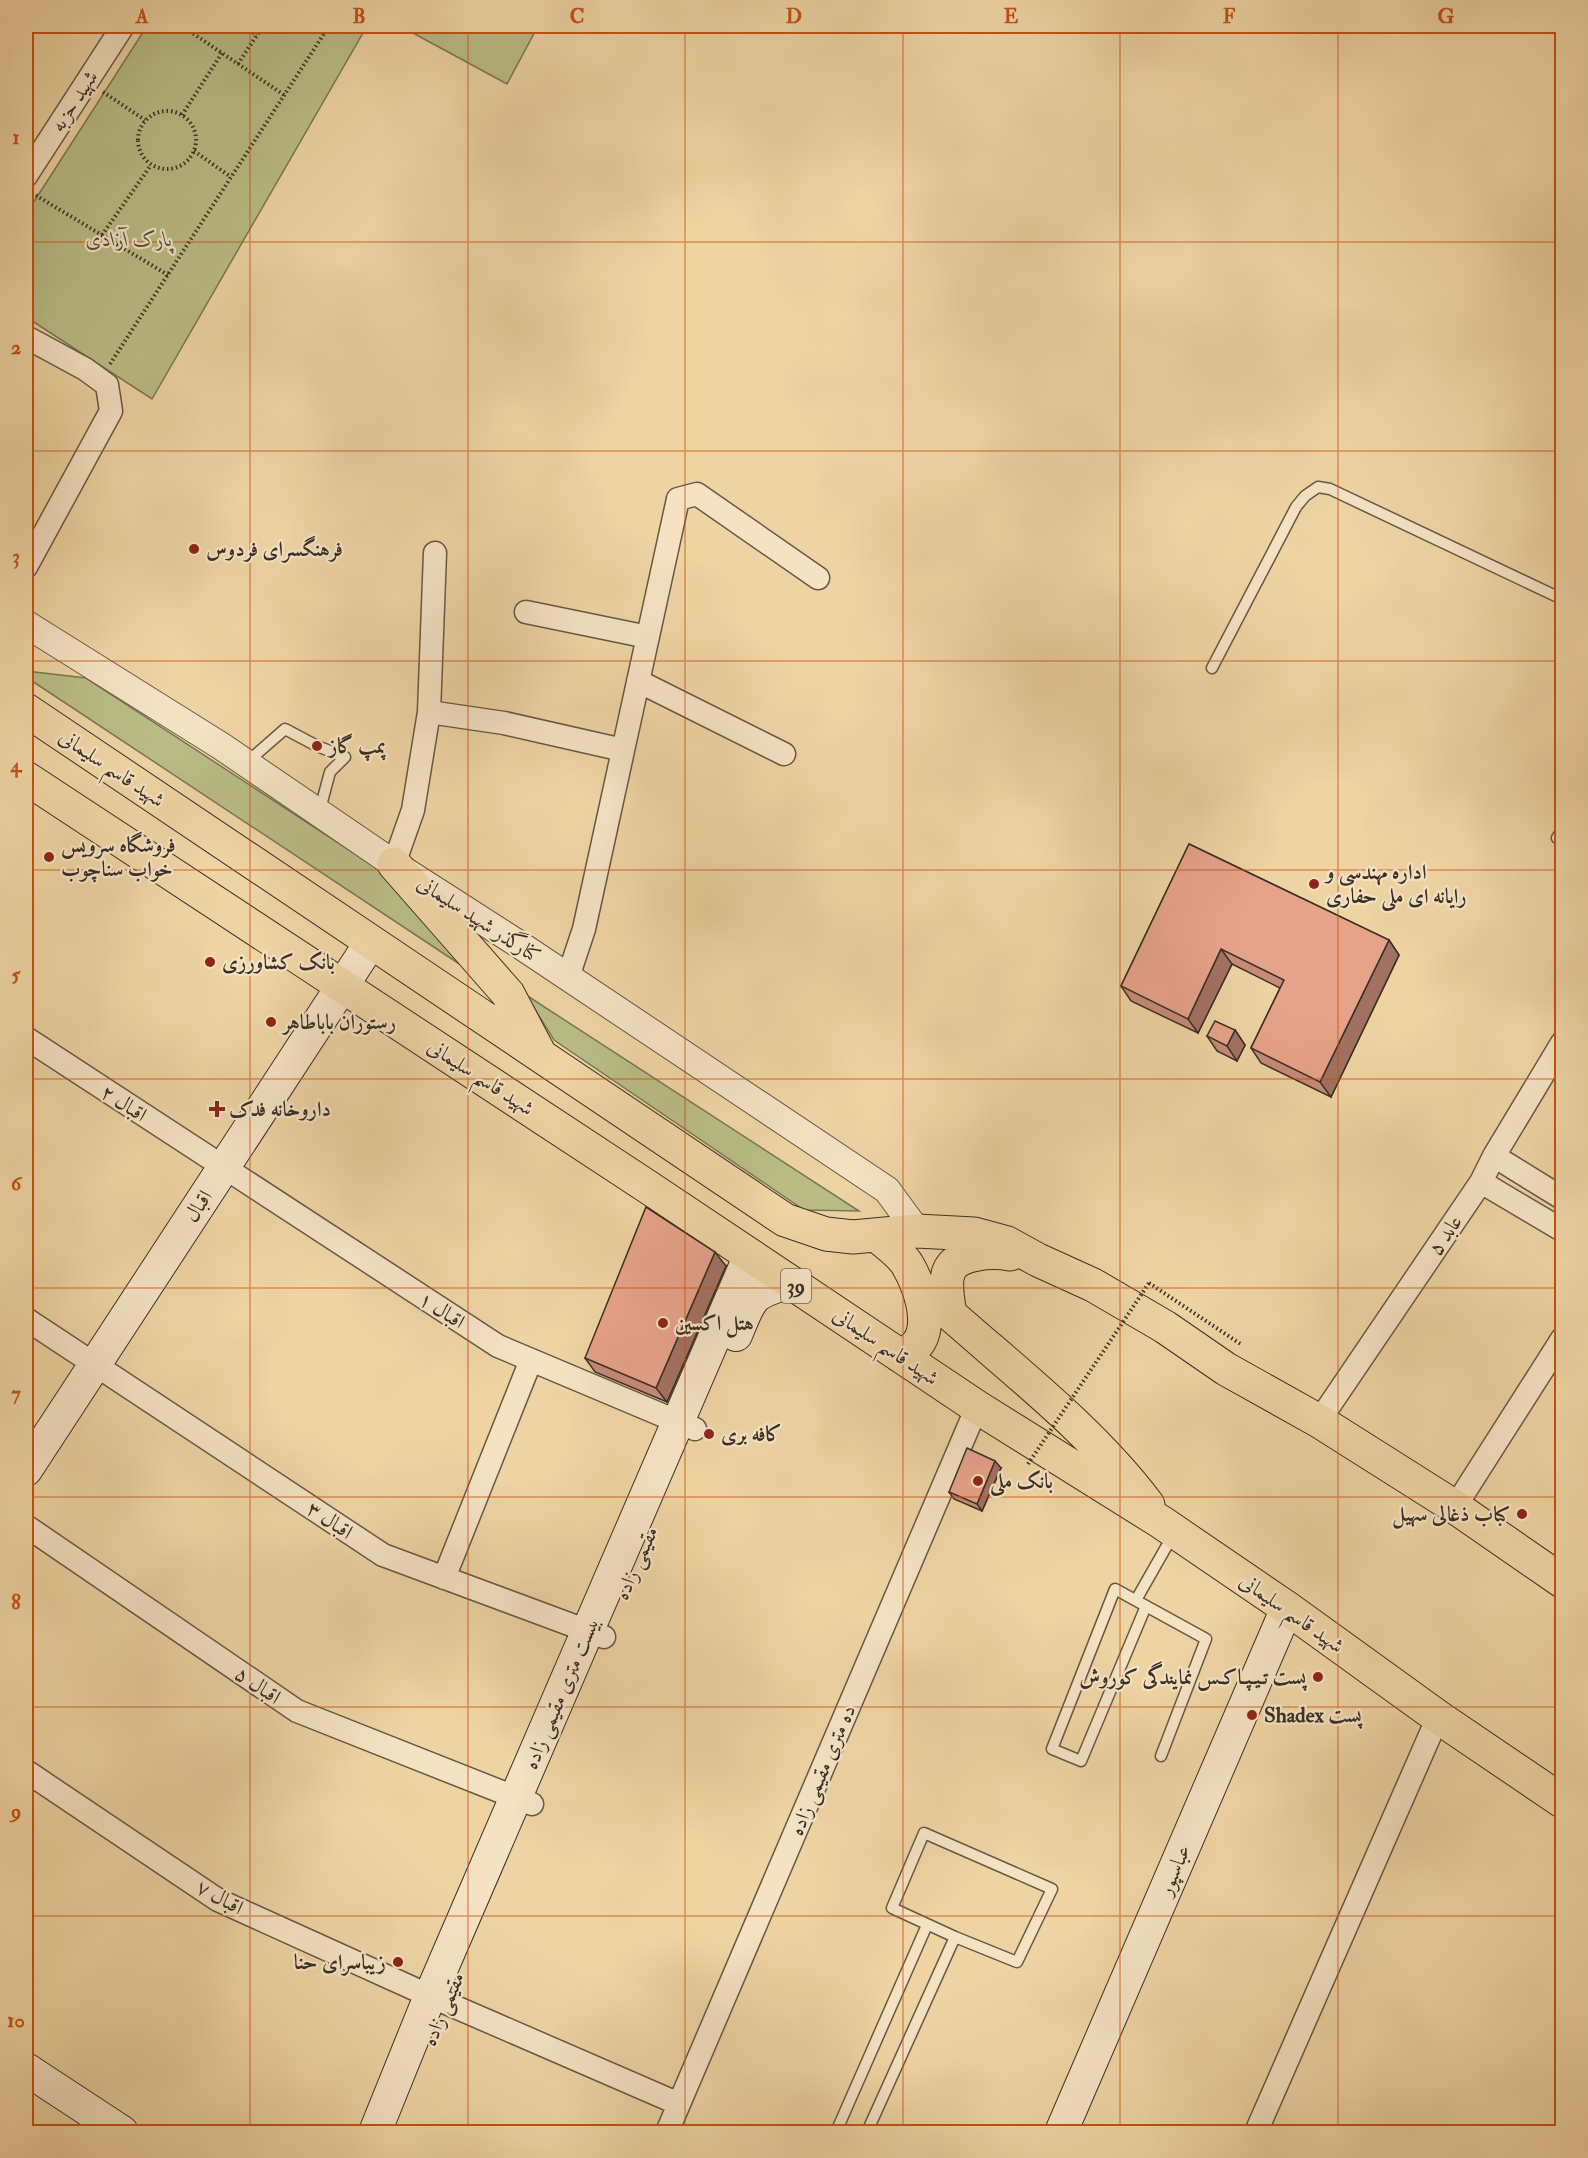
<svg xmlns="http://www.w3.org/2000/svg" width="1588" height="2158" font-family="'IM FELL Double Pica',Amiri,serif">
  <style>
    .green { fill: #b9bc85; stroke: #797656; stroke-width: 1.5 }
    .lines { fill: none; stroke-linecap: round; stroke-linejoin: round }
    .service-casing { stroke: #665845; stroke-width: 13 }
    .minor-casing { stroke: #665845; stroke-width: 25 }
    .tertiary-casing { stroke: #665845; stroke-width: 29 }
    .secondary-casing { stroke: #392f26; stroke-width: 34 }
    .trunk-casing { stroke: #392f26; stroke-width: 35 }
    .path { stroke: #392f26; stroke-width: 4; stroke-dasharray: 1.5 3; stroke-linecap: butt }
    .service { stroke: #f4e2c3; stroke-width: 10 }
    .minor { stroke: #f4e2c3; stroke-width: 22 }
    .tertiary { stroke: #f4e2c3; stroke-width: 27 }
    .secondary { stroke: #f4e2c3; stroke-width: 32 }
    .trunk { stroke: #eed3a3; stroke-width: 33 }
    .path-bridge { stroke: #392f26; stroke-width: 4; stroke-dasharray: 1.5 3; stroke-linecap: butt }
    .wall { fill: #c78b77; stroke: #392f26; stroke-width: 1.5 }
    .shaded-wall { fill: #a27161; stroke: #392f26; stroke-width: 1.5 }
    .building { fill: #e7a28a; stroke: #392f26; stroke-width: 1.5 }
    .grid { fill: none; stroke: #c55111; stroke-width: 1.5; stroke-opacity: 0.55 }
    .poi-dot { fill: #8f2418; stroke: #f4e2c3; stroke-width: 2 }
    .labels { text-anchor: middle; stroke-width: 4.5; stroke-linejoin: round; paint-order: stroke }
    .shield { fill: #f4e2c3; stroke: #716555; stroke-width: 1.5 }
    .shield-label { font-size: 20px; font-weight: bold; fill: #392f26 }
    .street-label { font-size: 21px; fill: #392f26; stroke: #f4e2c3 }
    .park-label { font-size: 21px; font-style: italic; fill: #534b39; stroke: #f4e2c3 }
    .poi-label { font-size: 21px; font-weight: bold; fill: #392f26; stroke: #f4e2c3; text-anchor: start }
    .neatline { fill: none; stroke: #c55111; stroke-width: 2 }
    .grid-label { font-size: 20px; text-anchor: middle; font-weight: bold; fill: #c55111 }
  </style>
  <rect width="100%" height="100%" fill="#eed3a3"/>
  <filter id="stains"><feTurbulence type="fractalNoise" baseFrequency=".00333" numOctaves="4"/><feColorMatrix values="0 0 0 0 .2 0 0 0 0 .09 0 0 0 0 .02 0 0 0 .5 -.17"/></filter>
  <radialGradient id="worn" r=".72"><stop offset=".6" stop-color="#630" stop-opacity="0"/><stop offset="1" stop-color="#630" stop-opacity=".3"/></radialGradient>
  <path class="green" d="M147,26H367L152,399L26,317V214Z
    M400,26H538L507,84Z
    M26,671L86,678L412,891L470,971L26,677Z
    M526,995L859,1211L804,1210L554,1040Z"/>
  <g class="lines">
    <defs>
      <path id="service" d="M1212,668L1296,507L1305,496L1318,487L1330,489L1562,599
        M246,763L285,729L317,746L345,757L330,772L319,813
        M1557,838L1562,830
        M1136,1600L1173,1535
        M1146,1606L1081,1761L1052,1749L1115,1589L1206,1639L1161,1756
        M924,1833L1052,1889L1017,1962L955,1937L892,1908Z
        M836,2132L927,1925
        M867,2132L955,1937"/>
      <path id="minor" d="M26,176L123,26
        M26,337L85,369L107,385L111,411L26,567
        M526,612L648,637
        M638,681L784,754
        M429,712L504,723L623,750
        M394,864L413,810L429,712L435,553
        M568,977L584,929L678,499L697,494L818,578
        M26,1038L498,1346L695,1429
        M1494,1156L1562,1198
        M1481,1182L1562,1230
        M26,1319L383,1555L604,1637
        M1319,1421L1481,1182L1494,1156L1562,1043
        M1455,1507L1562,1339
        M26,1526L297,1711L532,1804
        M444,1578L531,1360
        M26,1771L218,1900L430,1996L679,2104
        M667,2132L977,1407
        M1256,2132L1438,1717"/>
      <path id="tertiary" d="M26,624L221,746L394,864L517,943L887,1190L917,1231"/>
      <path id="secondary" d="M736,1335C752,1297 749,1294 791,1282
        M26,1470L371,942
        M26,2069L122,2132
        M375,2132L430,1996L750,1255
        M1061,2132L1287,1608"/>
      <path id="trunk" d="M26,710L785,1220L826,1234L853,1237L917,1231L974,1234L1007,1243L1038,1260L1093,1285L1165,1327L1226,1369L1319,1421L1455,1507L1562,1581
        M26,778L648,1187L977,1407L1161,1522L1287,1608L1438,1717L1562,1801
        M394,864L508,994L538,1051
        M876,1235C886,1243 900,1253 907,1264C922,1289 941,1345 899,1355
        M1010,1254C993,1251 957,1252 949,1271C944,1283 948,1302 950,1314C1018,1374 1094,1433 1148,1505"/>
    </defs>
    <use href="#service" class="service-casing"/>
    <use href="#minor" class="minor-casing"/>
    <use href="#tertiary" class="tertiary-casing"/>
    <use href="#secondary" class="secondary-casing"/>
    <use href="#trunk" class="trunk-casing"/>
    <path class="path" d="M182,26L284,95
      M241,26L257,35
      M238,64L263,26
      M103,92L145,120
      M138 140a29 29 0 1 1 58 0a29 29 0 1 1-58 0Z
      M182,115L222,53
      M194,151L231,177
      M32,193L168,275
      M102,235L151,165
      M110,364L329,26
      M1149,1283L1242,1345"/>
    <use href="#service" class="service"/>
    <use href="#minor" class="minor"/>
    <use href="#tertiary" class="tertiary"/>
    <use href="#secondary" class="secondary"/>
    <use href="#trunk" class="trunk"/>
    <path class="path-bridge" d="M1028,1464L1149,1283"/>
  </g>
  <path class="wall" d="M1189,844L1389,940L1399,955L1331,1097L1261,1063L1251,1048L1280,988L1232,964L1198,1033L1131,1001L1121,986Z
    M1235,1030L1245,1045L1237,1061L1217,1051L1207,1036Z
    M726,1266L667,1402L595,1372L585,1358Z
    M1001,1468L982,1511L954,1499L949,1492Z"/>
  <path class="shaded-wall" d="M1389,940L1399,955L1331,1097L1320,1082Z
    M1221,949L1232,964L1198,1033L1188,1019Z
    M1235,1030L1245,1045L1237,1061L1227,1046Z
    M715,1252L726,1266L667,1402L656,1388Z
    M995,1461L1001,1468L982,1511L977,1504Z"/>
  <path class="building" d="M1189,844L1389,940L1320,1082L1251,1048L1284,980L1221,949L1188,1019L1121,986Z
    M1215,1021L1235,1030L1227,1046L1207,1036Z
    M646,1207L715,1252L656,1388L585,1358Z
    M967,1448L995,1461L977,1504L949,1492Z"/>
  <path class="grid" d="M250,26V2132M468,26V2132M685,26V2132M903,26V2132M1120,26V2132M1338,26V2132M26,242H1562M26,451H1562M26,661H1562M26,870H1562M26,1079H1562M26,1288H1562M26,1497H1562M26,1707H1562M26,1916H1562"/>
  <g class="poi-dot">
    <circle cx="194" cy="549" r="6"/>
    <circle cx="317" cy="746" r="6"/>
    <circle cx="49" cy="857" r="6"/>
    <circle cx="1314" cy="884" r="6"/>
    <circle cx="210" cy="962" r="6"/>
    <circle cx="271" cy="1022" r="6"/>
    <path d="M214 1100h6v6h6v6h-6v6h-6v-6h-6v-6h6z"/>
    <circle cx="663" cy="1323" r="6"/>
    <circle cx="709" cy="1434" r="6"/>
    <circle cx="978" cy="1481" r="6"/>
    <circle cx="1522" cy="1514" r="6"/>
    <circle cx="1318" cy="1677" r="6"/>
    <circle cx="1252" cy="1715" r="6"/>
    <circle cx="398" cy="1962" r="6"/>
  </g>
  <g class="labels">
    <rect class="shield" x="781" y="1269" width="30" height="34" rx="4.5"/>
    <g class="shield-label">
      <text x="796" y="1293">39</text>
    </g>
    <g class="street-label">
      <text transform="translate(74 101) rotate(-57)" y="7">شهید حزبه</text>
      <text transform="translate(112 768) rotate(34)" y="7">شهید قاسم سلیمانی</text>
      <text transform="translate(479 919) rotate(33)" y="7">کنارگذر شهید سلیمانی</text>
      <text transform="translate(481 1077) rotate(33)" y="7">شهید قاسم سلیمانی</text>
      <text transform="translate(124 1103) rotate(33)" y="7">اقبال ۲</text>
      <text transform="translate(198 1206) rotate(-57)" y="7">اقبال</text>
      <text transform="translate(1445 1235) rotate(-56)" y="7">عابد ۵</text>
      <text transform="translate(442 1310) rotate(33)" y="7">اقبال ۱</text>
      <text transform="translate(886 1346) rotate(34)" y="7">شهید قاسم سلیمانی</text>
      <text transform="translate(330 1520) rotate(34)" y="7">اقبال ۳</text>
      <text transform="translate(636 1563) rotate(-66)" y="7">مقیمی زاده</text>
      <text transform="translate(1292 1613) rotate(35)" y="7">شهید قاسم سلیمانی</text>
      <text transform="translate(258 1685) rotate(34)" y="7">اقبال ۵</text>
      <text transform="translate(561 1693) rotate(-67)" y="7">بیست متری مقیمی زاده</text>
      <text transform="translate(822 1770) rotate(-67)" y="7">ده متری مقیمی زاده</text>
      <text transform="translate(1174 1870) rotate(-67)" y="7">عباسپور</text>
      <text transform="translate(220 1897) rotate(29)" y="7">اقبال ۷</text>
      <text transform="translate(443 2009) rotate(-67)" y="7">مقیمی زاده</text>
    </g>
    <g class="park-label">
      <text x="129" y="246">پارک آزادی</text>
    </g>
    <g class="poi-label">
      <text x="206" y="556">فرهنگسرای فردوس</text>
      <text x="329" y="753">پمپ گاز</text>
      <text x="61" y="852">فروشگاه سرویس<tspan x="61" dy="24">خواب سناچوب</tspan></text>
      <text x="1326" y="879">اداره مهندسی و<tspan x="1326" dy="24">رایانه ای ملی حفاری</tspan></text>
      <text x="222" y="969">بانک کشاورزی</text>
      <text x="283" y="1029">رستوران باباطاهر</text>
      <text x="229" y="1116">داروخانه فدک</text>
      <text x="675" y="1330">هتل اکسین</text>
      <text x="721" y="1441">کافه بری</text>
      <text x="990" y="1488">بانک ملی</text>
      <text x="1510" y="1521" text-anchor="end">کباب ذغالی سهیل</text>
      <text x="1306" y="1684" text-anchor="end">پست تـیـپـاکـس نمایندگی کوروش</text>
      <text x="1264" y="1722">Shadex پست</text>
      <text x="386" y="1969" text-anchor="end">زیباسرای حنا</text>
    </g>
  </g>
  <rect width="1588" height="2158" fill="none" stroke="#eed3a3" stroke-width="66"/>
  <rect x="33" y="33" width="1522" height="2092" class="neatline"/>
  <g class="grid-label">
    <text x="142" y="23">A</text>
    <text x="359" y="23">B</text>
    <text x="577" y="23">C</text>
    <text x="794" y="23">D</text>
    <text x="1011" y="23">E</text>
    <text x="1229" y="23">F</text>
    <text x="1446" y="23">G</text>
    <text x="16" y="144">1</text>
    <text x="16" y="354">2</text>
    <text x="16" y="563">3</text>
    <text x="16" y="772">4</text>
    <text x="16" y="981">5</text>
    <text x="16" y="1190">6</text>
    <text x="16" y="1400">7</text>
    <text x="16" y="1609">8</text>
    <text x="16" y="1818">9</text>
    <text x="16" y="2027">10</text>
  </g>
  <rect width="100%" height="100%" filter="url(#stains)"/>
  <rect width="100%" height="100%" fill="url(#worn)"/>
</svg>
